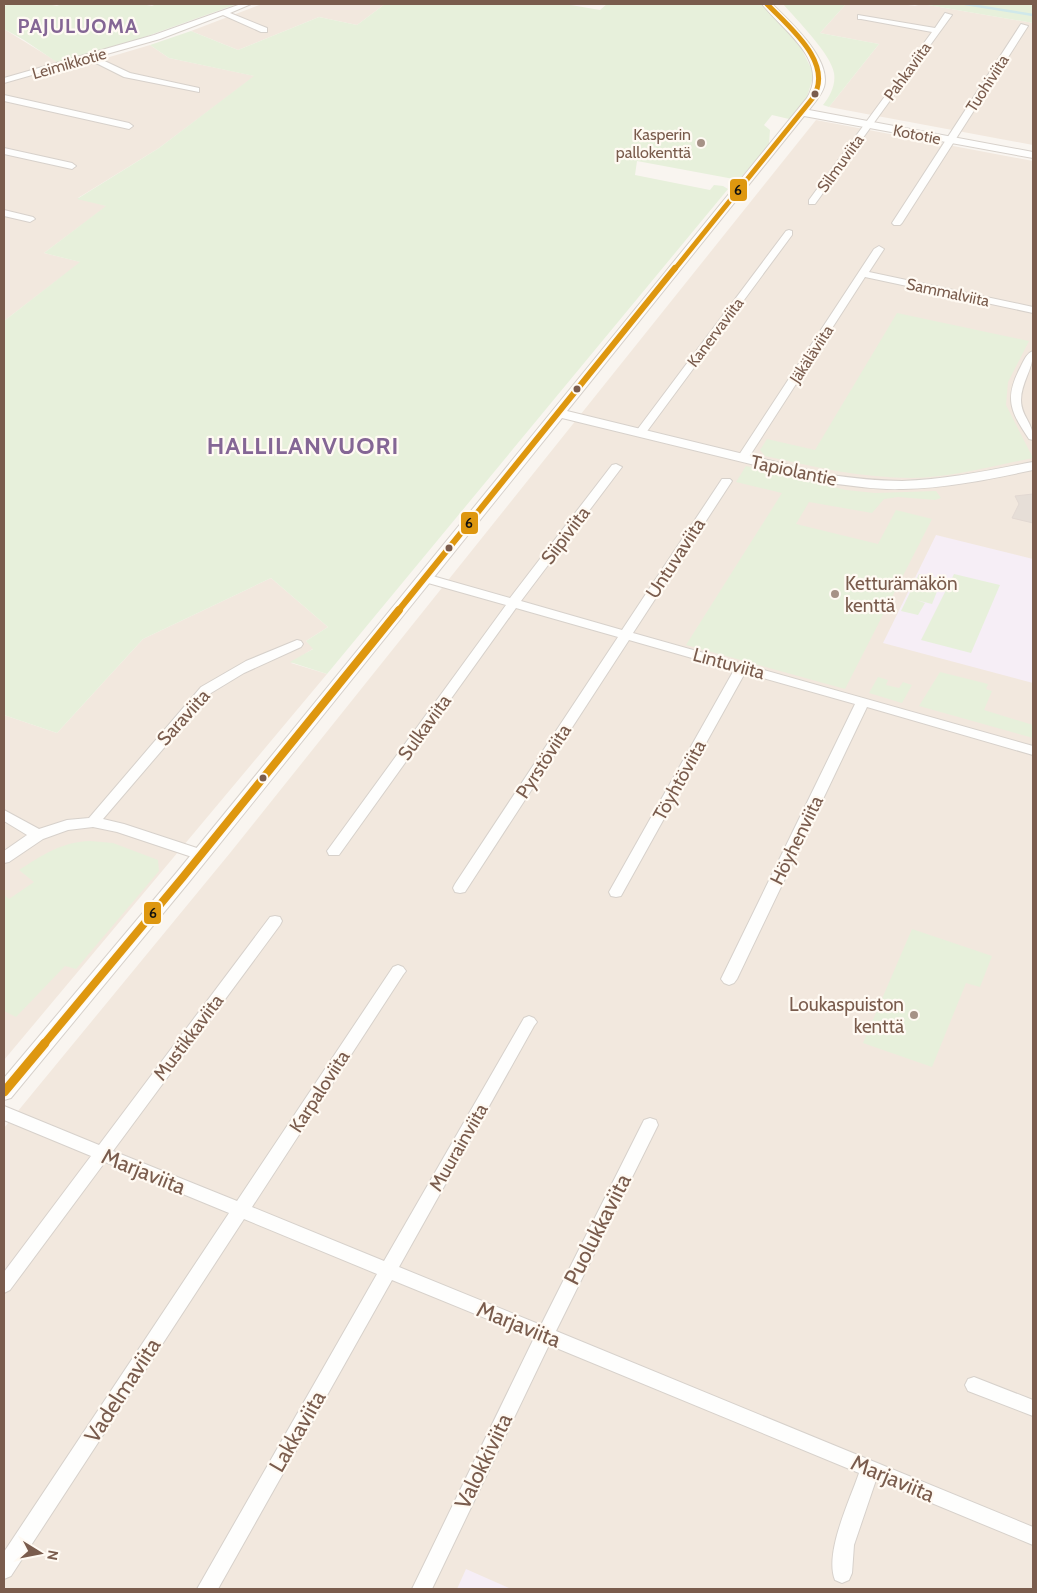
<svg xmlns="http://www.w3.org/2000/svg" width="1037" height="1593" font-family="Cabin,sans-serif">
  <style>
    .residential { fill: #f2e8de }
    .education { fill: #f6eef6 }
    .green { fill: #e7f0db }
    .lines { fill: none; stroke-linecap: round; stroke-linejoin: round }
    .stream { stroke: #d0e8ea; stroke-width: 2.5 }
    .building { fill: #e6ded7; stroke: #e2d8d2 }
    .minor-casing { stroke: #d7d1cb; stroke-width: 2 }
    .tertiary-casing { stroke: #d7d1cb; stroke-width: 2 }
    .minor { fill: #fefefd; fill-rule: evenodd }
    .tertiary { fill: #fefefd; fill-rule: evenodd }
    .bus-1-far3-casing { stroke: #fffaf3; stroke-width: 8 }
    .bus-1-far2-casing { stroke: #fffaf3; stroke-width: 9 }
    .bus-1-far1-casing { stroke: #fffaf3; stroke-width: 11 }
    .bus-1-casing { stroke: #fffaf3; stroke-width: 13 }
    .bus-1-far3 { stroke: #de970f; stroke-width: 5 }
    .bus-1-far2 { stroke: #de970f; stroke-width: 6 }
    .bus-1-far1 { stroke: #de970f; stroke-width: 8 }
    .bus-1 { stroke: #de970f; stroke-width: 9 }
    .bus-dot { fill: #7a5c4d; stroke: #fffaf3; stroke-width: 2 }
    .poi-dot { fill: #a69286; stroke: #fffaf3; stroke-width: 2 }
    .labels { text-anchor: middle; stroke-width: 4.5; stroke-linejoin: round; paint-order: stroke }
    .far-street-label { font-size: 16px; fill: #7a5c4d; stroke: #fffaf3 }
    .far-poi-label { font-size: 16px; fill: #7a5c4d; stroke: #fffaf3; text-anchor: end }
    .street-label { font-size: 19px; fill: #7a5c4d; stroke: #fffaf3 }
    .poi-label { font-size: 19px; fill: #7a5c4d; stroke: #fffaf3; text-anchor: start }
    .far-district-label { font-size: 20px; font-weight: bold; letter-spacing: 1px; fill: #846695; stroke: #fffaf3 }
    .near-street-label { font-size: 22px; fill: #7a5c4d; stroke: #fffaf3 }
    .district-label { font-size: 24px; font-weight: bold; letter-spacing: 1px; fill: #846695; stroke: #fffaf3 }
    .line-badge { stroke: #fffaf3; stroke-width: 2 }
    .pale-badge-label { font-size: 14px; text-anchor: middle; font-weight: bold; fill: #111 }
  </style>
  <rect width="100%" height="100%" fill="#f9f5f0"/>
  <path class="residential" d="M262,4H385L357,25L319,17L238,50L191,31Z
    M846,4H901L915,6L922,4L1033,23V145L829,107L879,44L820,33Z
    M4,29L69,69L150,45L169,58L255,76L159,148L78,198L107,206L44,253L81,262L4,321Z
    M816,120L1033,161V1589H4V1128L230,853Z
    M271,578L328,627L306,641L314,648L291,663L327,674L4,1060V715L57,733L143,639Z"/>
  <path class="education" d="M936,535L1033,559V683L883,643Z
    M466,1569L511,1589H457Z"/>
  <path class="green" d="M11,4H47L57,6L61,4H141L152,6L156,4H237L122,45L58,63L24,40L4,29V6Z
    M385,4H565L600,10L607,4H763L800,46L814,74L807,97L789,119L772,115L764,125L770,130L769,144L739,180L637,161L635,175L710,190L714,185L723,186L728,189L327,674L290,662L313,649L306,641L328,627L271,578L143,639L57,733L4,715V321L80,262L44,253L106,206L77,199L159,148L254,76L169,58L150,45L191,31L238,50L319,17L357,25Z
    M783,4H846L820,33L879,44L829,107L823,105C830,96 836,85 834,73C831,54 796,19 783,4Z
    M922,4H1033V23Z
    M897,313L1029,341L1008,382L1006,405L1033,458C997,465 949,478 912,478C862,478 814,467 765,456L760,450L767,439L815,450Z
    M746,466L846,490L875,493L936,491L941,498L935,500L898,497L884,499L872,513L809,502L796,524L878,544L896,510L932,519L845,689L686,645L782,493L736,482Z
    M919,574L942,579L932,604L916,600L925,603L918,615L901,611Z
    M954,574L1000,585L971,653L921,640Z
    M940,672L988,684L986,689L992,691L984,710L1033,725V738L919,706Z
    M878,677L888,680L886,685L899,688L903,682L912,685L902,703L869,693Z
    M90,841L113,843L158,860L159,871L76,969L65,966L16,1017L4,1011V895L9,899L34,882L19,870C43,855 61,842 90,841Z
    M912,929L992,956L980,987L966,983L932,1067L863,1043Z"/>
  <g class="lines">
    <path class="stream" d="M965,4L1033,15"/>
  </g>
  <path class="building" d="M1033,494V523L1012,518L1019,504L1015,496Z"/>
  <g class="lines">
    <defs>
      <path id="minor" d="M241,4H251L230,13L267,28V32H261L223,15L160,39L96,57L130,73L199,88V92L124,77L88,59L4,83V78L154,35Z
        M945,13L952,15L815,204H809V200L932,32L861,19H858V15L935,28Z
        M1021,24L1028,26L902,223L900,225H894L892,223Z
        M4,95L129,123L133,126L129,129L4,101Z
        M4,148L72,163L76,166L72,169L4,154Z
        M4,210L33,217L35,219L30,222L4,216Z
        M789,230L792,231V235L645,434H637L636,432L637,430L786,231Z
        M879,246L884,249L869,272L1033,307V313L865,277L747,460H739L737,458L874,249Z
        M1033,351C1034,368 1021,382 1021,400C1021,417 1034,423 1033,440L1029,439C1010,411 1004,398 1021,366C1024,360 1027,353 1033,351Z
        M616,464L622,467L521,601L622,630L722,479H730L732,481L633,633L1033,746V755L867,707L737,979L734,983L729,985L724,983L721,979L855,704L745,673L621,896L616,897L611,896L609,892L734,670L629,640L465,892L460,893L455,892L453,888L455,884L618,637L516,608L339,855H329L327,851L506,605L421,581L419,578L421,575H429L510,598L612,465Z
        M297,640L301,641L303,644L301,647L244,673L211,693L103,819L124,824L206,851L208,855L206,859L201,860L117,832L93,827L68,830L43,839L9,862L4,863V851L27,835L4,821V810L39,829L67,820L89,818L201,687L246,661Z
        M275,916L280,917L282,921L280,925L113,1151L237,1201L393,967L398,965L403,967L406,971L403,975L252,1207L384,1261L524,1018L529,1016L534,1018L537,1022L534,1026L399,1267L541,1325L644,1120L650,1118L656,1120L658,1125L556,1331L1033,1527V1545L876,1480L854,1545L852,1573L849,1580L842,1583L835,1580C824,1553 850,1500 859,1473L549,1345L432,1589H412L534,1338L392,1280L218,1589H197L377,1274L244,1219L11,1576L4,1579V1552L229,1213L105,1162L10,1290L4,1293V1272L91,1156L4,1120V1106L99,1145L270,917Z
        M974,1377L1033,1400V1416L968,1391L965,1385L968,1379Z"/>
      <path id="tertiary" d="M762,4H772C790,22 832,59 824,87C821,96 814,103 809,110L1033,152V158L804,116L567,411L829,475C854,478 878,481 902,481C946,480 990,470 1033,462V470C990,479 947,488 903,489C878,490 854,486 829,483L562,418L189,882L11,1098L4,1100V1078L177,872L807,98C830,60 783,31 762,4Z"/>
    </defs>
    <use href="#minor" class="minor-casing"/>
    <use href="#tertiary" class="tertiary-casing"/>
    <use href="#minor" class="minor"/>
    <use href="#tertiary" class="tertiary"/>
    <defs>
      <path id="bus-1-far3" d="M674,270L812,99C836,64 789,27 767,4"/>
      <path id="bus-1-far2" d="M398,611L675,268"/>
      <path id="bus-1-far1" d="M44,1044L183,877L399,610"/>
      <path id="bus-1" d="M4,1092L45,1043"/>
    </defs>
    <use href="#bus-1-far3" class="bus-1-far3-casing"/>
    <use href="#bus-1-far2" class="bus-1-far2-casing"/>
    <use href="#bus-1-far1" class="bus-1-far1-casing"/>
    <use href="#bus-1" class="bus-1-casing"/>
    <use href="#bus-1-far3" class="bus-1-far3"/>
    <use href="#bus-1-far2" class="bus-1-far2"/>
    <use href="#bus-1-far1" class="bus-1-far1"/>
    <use href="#bus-1" class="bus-1"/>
  </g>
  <g class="bus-dot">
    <circle cx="815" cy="94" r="4.5"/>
    <circle cx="577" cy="389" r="4.5"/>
    <circle cx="449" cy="548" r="4.5"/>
    <circle cx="263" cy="778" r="4.5"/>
  </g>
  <g class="poi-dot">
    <circle cx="701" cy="143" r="5"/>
    <circle cx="835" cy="594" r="5"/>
    <circle cx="914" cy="1015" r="5"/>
  </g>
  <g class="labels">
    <g class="far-street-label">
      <text transform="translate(69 63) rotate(-16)" y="6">Leimikkotie</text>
      <text transform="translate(907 71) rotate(-54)" y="6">Pahkaviita</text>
      <text transform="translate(987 83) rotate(-57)" y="6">Tuohiviita</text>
      <text transform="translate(917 134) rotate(11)" y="6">Kototie</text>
      <text transform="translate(840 163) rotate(-54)" y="6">Silmuviita</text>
      <text transform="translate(948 292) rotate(12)" y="6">Sammalviita</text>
      <text transform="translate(715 332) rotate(-53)" y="6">Kanervaviita</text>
      <text transform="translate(811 354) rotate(-57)" y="6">Jäkäläviita</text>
    </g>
    <g class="far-poi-label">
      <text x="691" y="140">Kasperin<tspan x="691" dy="18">pallokenttä</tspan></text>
    </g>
    <g class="street-label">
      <text transform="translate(794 470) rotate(12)" y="7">Tapiolantie</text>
      <text transform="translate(565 535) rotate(-53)" y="7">Siipiviita</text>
      <text transform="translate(675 558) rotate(-57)" y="7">Untuvaviita</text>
      <text transform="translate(729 663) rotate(15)" y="7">Lintuviita</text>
      <text transform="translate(183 717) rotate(-48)" y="7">Saraviita</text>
      <text transform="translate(424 727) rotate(-54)" y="7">Sulkaviita</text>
      <text transform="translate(543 761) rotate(-57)" y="7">Pyrstöviita</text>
      <text transform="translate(679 780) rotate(-61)" y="7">Töyhtöviita</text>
      <text transform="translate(796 840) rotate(-64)" y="7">Höyhenviita</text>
      <text transform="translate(188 1037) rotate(-53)" y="7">Mustikkaviita</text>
      <text transform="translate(319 1091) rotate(-57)" y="7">Karpaloviita</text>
      <text transform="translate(458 1147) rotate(-60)" y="7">Muurainviita</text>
    </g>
    <g class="poi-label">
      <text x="845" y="590">Ketturämäkön<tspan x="845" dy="22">kenttä</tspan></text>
      <text x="904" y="1011" text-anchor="end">Loukaspuiston<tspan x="904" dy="22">kenttä</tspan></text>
    </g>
    <g class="far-district-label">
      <text x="78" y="33">PAJULUOMA</text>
    </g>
    <g class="near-street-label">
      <text transform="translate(144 1171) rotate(22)" y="8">Marjaviita</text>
      <text transform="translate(597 1229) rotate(-63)" y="8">Puolukkaviita</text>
      <text transform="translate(519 1324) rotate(22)" y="8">Marjaviita</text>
      <text transform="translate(122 1390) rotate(-57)" y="8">Vadelmaviita</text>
      <text transform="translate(297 1431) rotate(-60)" y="8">Lakkaviita</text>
      <text transform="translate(483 1461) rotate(-64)" y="8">Valokkiviita</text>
      <text transform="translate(893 1478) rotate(23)" y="8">Marjaviita</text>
    </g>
    <g class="district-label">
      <text x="303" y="454">HALLILANVUORI</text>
    </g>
  </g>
  <g class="line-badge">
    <rect x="729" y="178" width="19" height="24" rx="5" fill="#de970f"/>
    <rect x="460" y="511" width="19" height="24" rx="5" fill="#de970f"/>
    <rect x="143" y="901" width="19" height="24" rx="5" fill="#de970f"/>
  </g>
  <g class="pale-badge-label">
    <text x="738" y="195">6</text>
    <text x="469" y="528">6</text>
    <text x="153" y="918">6</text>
  </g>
  <rect width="1037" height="1593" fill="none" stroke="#7a5c4d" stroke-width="10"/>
  <g transform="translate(40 1553) rotate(100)" stroke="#fffaf3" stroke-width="4" paint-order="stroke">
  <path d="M0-4L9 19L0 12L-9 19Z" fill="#7a5c4d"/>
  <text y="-8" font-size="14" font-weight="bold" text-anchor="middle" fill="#7a5c4d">N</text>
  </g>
</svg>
